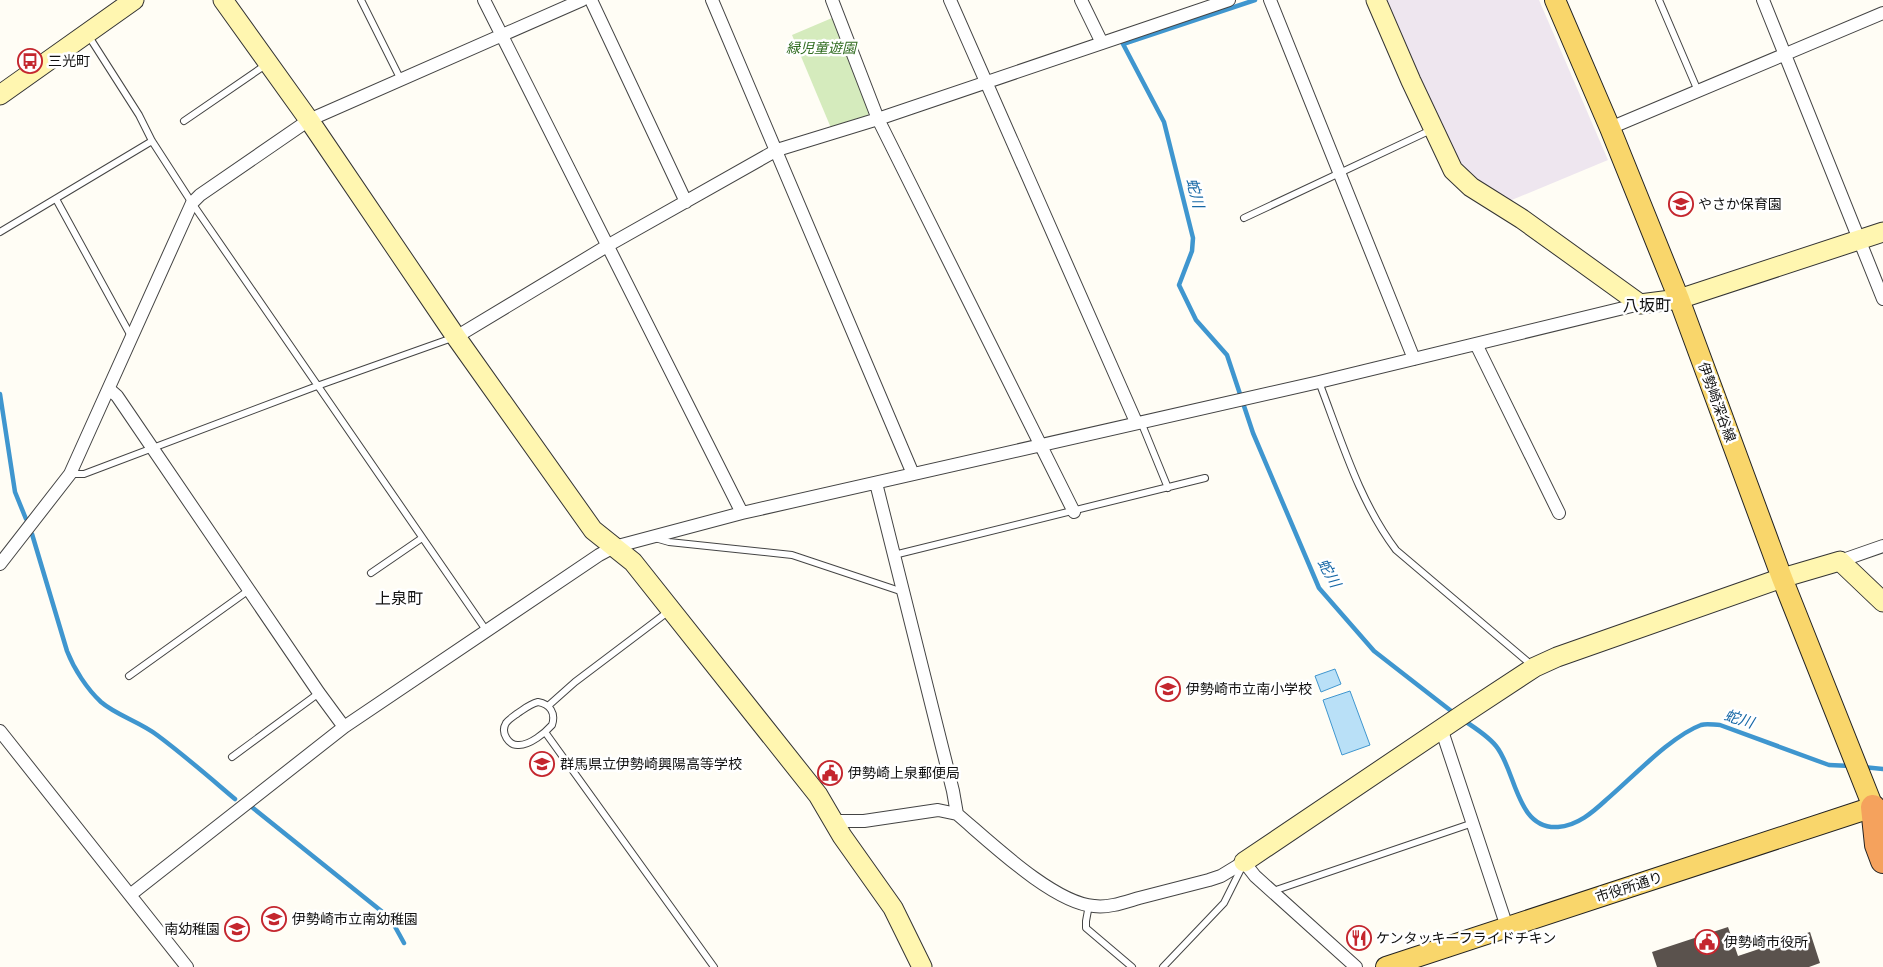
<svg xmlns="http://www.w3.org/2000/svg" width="1883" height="967" font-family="Lora,'Noto Sans JP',serif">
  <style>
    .industrial { fill: #eee6ef }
    .green { fill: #d5ebbd }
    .water { fill: #b9e0f7; stroke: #3f96cf }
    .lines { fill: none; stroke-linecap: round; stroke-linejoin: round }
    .stream { stroke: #3f96cf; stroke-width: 4.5 }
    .building { fill: #5a524d }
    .lane-casing { stroke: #444; stroke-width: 8 }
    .street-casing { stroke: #444; stroke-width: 14 }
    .secondary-casing { stroke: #333; stroke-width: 21 }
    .primary-casing { stroke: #222; stroke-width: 22 }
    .highway-casing { stroke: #222; stroke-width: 26 }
    .lane { stroke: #fff; stroke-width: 6 }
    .street { stroke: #fff; stroke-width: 12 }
    .secondary { stroke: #fff6b0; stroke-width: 19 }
    .primary { stroke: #f9d66b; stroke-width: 20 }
    .highway { stroke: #f5a25d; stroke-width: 24 }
    .labels { text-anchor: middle; stroke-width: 5; stroke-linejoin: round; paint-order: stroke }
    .park-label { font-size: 14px; font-style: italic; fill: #2f6b1f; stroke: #fff }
    .poi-label { font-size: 14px; fill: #111; stroke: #fff; text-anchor: start }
    .street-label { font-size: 14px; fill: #111; stroke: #fff }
    .water-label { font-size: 15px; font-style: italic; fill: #1768a6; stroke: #fff }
    .quarter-label { font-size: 16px; fill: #111; stroke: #fff }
  </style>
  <rect width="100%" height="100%" fill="#fffdf5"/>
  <path class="industrial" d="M1384,0H1539L1608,160L1507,202L1469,176L1455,159Z"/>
  <path class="green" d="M832,18L869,113L867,116L831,128L792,35Z"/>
  <path class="water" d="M1335,669L1341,684L1321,692L1315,676Z
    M1350,691L1370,745L1342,755L1323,700Z"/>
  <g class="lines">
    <path class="stream" d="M1255,0L1123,44L1164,122L1193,238L1192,251L1179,285L1196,320L1227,355L1253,433L1319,588L1374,651L1455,714
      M0,394L15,492L26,519
      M32,534L67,651C74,669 87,689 101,702C116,715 140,722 157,735C184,755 209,777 235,799
      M1463,720C1474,727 1488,736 1496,746C1516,770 1516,830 1558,827C1577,826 1593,812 1606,800C1632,778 1671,736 1701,725C1707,723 1714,725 1720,725L1829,765L1851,766
      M1863,767L1883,769
      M253,808L385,914L393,923L404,943"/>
  </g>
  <path class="building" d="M1728,927L1738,956L1810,932L1820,963L1809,967H1657L1652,952Z"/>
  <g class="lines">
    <defs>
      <path id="lane" d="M361,0L401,80
        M1659,0L1698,91
        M88,35L139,115L152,141L192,203L486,630
        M184,121L267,64
        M56,199L131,336
        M1244,218L1431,130
        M0,232L152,141
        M1319,382C1341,439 1359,501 1396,550L1534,667
        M1141,422L1168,488
        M70,474H84L317,386L455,337
        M655,538L669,542L792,555L903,592
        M894,555L1205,478
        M371,573L422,538
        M129,676L249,590
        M538,702C550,704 556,713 552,725C545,733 530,745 519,745C509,746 500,733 506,723C509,719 514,716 518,713C524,709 530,704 538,702Z
        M548,706L575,682L669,611
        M545,732L714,967
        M232,757L319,693
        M1272,892L1279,889L1473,823
        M1089,905L1086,921V928L1132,967
        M1163,967L1224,903L1243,865"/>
      <path id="street" d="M484,0L742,513
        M591,0L686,202
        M712,0L913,474
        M832,0L878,119L1074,512
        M950,0L1136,422
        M1081,0L1102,43
        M1270,0L1414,359
        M1763,0L1883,299
        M1610,128L1883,13
        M456,337L607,246L777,150L878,119L1229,0
        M1476,344L1559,513
        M109,389L117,396L319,693L344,727
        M876,483L953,791L957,814
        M1840,561L1883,546
        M0,564L70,474L192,203L200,195L309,120L582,0
        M1441,728L1507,927
        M0,731L187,967
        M833,821H864L938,810L957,814C989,841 1053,903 1094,906C1109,908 1125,902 1139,898C1162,892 1186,886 1209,880L1221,876L1244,862L1255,876L1356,967
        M130,895L344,727L599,555L614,547L742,513L1319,382L1640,304"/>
      <path id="secondary" d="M223,0L309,120L456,337L593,530L633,562L818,795L842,836L893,908L922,967
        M1376,0L1411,81L1453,170L1471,187L1522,219L1640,304L1679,299L1883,232
        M0,95L134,0
        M1244,862L1468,711L1535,667L1557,657L1782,578L1840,561L1883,602"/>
      <path id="primary" d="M1386,967L1873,807L1782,578L1679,299L1610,128L1555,0"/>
      <path id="highway" d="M1873,807L1877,845L1883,861"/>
    </defs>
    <use href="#lane" class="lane-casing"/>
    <use href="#street" class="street-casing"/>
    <use href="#secondary" class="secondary-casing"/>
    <use href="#primary" class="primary-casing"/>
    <use href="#highway" class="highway-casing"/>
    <use href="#lane" class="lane"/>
    <use href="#street" class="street"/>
    <use href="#secondary" class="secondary"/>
    <use href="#primary" class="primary"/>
    <use href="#highway" class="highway"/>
  </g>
  <defs>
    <symbol id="bus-ring" viewBox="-11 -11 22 22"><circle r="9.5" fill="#fff" stroke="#c4262e" stroke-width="1.5"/><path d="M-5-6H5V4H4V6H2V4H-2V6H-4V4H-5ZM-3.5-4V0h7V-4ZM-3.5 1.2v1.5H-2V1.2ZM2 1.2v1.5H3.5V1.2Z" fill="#c4262e"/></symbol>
    <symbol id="school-ring" viewBox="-11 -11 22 22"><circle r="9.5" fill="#fff" stroke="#c4262e" stroke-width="1.5"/><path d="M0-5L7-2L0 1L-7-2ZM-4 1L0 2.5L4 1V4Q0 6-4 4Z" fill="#c4262e"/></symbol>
    <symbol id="civic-ring" viewBox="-11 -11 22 22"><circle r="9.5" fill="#fff" stroke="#c4262e" stroke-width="1.5"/><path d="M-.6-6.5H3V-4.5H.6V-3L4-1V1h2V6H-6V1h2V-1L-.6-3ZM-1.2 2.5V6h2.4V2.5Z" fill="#c4262e"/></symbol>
    <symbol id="restaurant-ring" viewBox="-11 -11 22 22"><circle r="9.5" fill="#fff" stroke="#c4262e" stroke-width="1.5"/><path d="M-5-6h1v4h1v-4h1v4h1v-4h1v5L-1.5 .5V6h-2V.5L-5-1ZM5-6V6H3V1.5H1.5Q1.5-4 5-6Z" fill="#c4262e"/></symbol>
  </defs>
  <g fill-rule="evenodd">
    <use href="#bus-ring" x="16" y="47" width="28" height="28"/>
    <use href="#school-ring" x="1667" y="190" width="28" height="28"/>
    <use href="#school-ring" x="1154" y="675" width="28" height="28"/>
    <use href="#school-ring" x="528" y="750" width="28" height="28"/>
    <use href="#civic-ring" x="816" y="759" width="28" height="28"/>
    <use href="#school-ring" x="260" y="905" width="28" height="28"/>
    <use href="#school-ring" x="223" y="915" width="28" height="28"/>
    <use href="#restaurant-ring" x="1345" y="924" width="28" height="28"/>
    <use href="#civic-ring" x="1693" y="928" width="28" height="28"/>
  </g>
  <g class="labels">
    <g class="park-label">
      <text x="821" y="53">緑児童遊園</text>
    </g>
    <g class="poi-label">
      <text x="48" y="66">三光町</text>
      <text x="1698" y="209">やさか保育園</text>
      <text x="1186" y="694">伊勢崎市立南小学校</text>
      <text x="560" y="769">群馬県立伊勢崎興陽高等学校</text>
      <text x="848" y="778">伊勢崎上泉郵便局</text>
      <text x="292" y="924">伊勢崎市立南幼稚園</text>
      <text x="220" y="934" text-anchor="end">南幼稚園</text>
      <text x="1376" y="943">ケンタッキーフライドチキン</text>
      <text x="1724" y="947">伊勢崎市役所</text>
    </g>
    <g class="street-label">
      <text transform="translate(1717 402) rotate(70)" y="5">伊勢崎深谷線</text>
      <text transform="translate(1629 887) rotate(-18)" y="5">市役所通り</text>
    </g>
    <g class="water-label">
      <text transform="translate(1195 193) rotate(76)" y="5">蛇川</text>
      <text transform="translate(1329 573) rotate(61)" y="5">蛇川</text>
      <text transform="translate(1739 719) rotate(17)" y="5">蛇川</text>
    </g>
    <g class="quarter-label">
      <text x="1647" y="311">八坂町</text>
      <text x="399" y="604">上泉町</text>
    </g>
  </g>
</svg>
